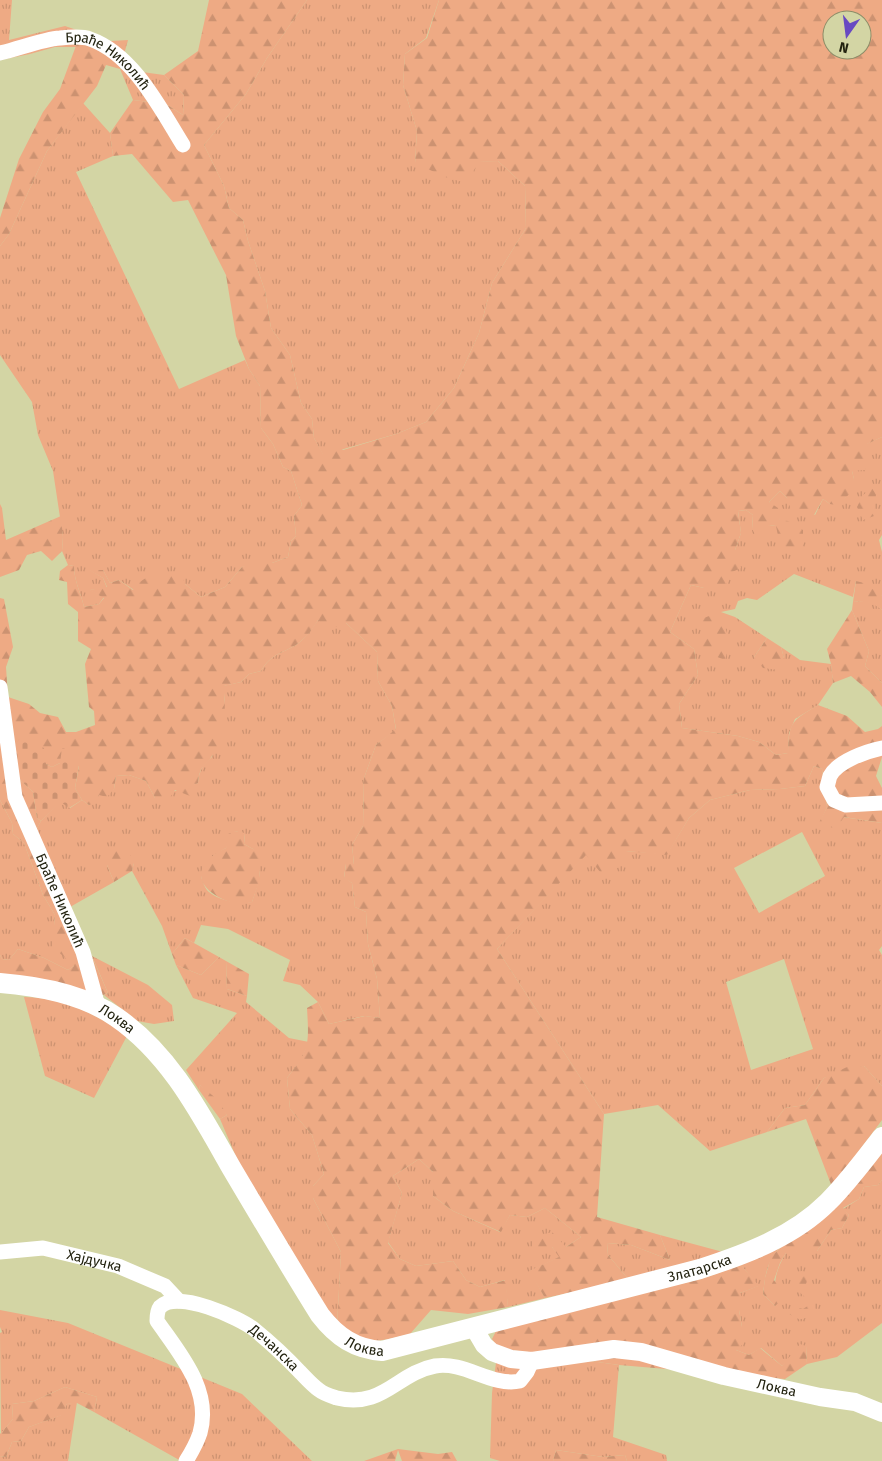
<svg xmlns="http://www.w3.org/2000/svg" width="882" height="1461" font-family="'Fira Sans',sans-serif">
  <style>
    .grass { fill: url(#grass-tufts); fill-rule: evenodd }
    .forest { fill: url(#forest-firs); fill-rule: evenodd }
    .cemetery { fill: url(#cemetery-stones) }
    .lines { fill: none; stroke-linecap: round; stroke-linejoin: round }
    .minor { stroke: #fff; stroke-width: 15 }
    .tertiary { stroke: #fff; stroke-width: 18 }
    .secondary { stroke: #fff; stroke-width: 20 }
    .labels { text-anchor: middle; stroke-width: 5; stroke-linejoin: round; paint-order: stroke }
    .street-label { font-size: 14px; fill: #22220f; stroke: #d3d5a4 }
  </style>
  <defs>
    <pattern id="grass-tufts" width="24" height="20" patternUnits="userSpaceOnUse" patternTransform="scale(1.25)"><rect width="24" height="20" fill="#eeaa84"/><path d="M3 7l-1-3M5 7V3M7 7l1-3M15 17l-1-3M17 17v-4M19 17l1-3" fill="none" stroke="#cc9271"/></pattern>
    <pattern id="forest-firs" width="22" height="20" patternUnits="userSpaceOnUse" patternTransform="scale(1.25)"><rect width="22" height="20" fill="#eeaa84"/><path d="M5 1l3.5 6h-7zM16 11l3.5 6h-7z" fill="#cc9271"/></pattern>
    <pattern id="cemetery-stones" width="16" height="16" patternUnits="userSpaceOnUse" patternTransform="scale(1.25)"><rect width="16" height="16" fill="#eeaa84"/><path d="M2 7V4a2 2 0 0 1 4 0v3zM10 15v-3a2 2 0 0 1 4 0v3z" fill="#cc9271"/></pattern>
  </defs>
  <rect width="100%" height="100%" fill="#d3d5a4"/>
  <path class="grass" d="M0,0H12L9,40L65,26L109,41L77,42L76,47H55L30,54L0,60Z
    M307,0H439L426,38L405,54L403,85L417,131L415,163L498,161L525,186L526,228L492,283L479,333L454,388L426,422L396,434L323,455L314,438L312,419L301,403L290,355L271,328L265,291L248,241L243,220L229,208L224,186L204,145L246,94L267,58Z
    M120,69L164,75L184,95L183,115L166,104L133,100Z
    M83,103L110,133L113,156L76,172L179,389L245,360L249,369L260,386L261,428L273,444L283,467L291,471L302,505L294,516L296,536L291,541L288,557L272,563L242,567L225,587L201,597L185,584L134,590L119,580L110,583L103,570H90L103,578L107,588L90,590L104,597L99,604L84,607C81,593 74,581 74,566L68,565L62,551L63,537L53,471L38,435L32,402L0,355V246L9,234L47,151Z
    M882,437V535L879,540L882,552V596L856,581L853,597L794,574L757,600L747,598L738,601L735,609L721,612L735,617L767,638L754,657L784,658L781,647L800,660L831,664L833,683L818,705L795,719L789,733L788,753L776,755L759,742L738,736L682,728L679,704L698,675L694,649L670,632L691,585L704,588L735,550L741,533L738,511L746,510L753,515L752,529L769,525L776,526L780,520L769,502L780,491L787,498L815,515L823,499L830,504L845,498L854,479L852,471L866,444Z
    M865,601L875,604L882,610V683L865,666L869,651L852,610L853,602Z
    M318,620L346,623L377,652L378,681L392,706L396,730L376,745L364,778L363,826L352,845L354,865L346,864L344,877L352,883L355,907L366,912L368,944L377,979L380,1018L364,1016L329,1024L318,1002L300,985L283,981L290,960L228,929L201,925L194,943L185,938L172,954L162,926L132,871L134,863L107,865L114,882L70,907L35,832L41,821L61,801L70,808L82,800L89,805L99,795L114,789L116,776L129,775L146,781L155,798L198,783C199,771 203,764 212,757L225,700L223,686L241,682L249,674L261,671C271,654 281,654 296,645C306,638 312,629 318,620ZM235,831L245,834L244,844L253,849C263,874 260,877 252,902C238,904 220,901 209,892C205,889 203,882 201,877L213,856L226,848Z
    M814,766L822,769L827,807L820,823L843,817L882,823V946L879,950L882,955V1086L864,1066L824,1078L805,1105L785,1108L767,1132L710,1151L658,1105L604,1114L497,949L586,854L626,851L667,854L689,818L710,800L750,790L780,789L805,786ZM802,832L825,876L759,913L734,868ZM784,959L813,1049L751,1070L726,982Z
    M0,800L12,823L13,834L24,843L43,895L55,915L54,927L74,966L68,970L44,958L18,949L9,960L2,959L0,955Z
    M92,956L148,985L172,1005L174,1021L154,1024L137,1021L104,995L108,993Z
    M219,957L226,961L227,989L247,996L246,1002L289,1038L309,1042L301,1060L287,1078L290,1109L312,1135L324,1174L313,1186V1198L341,1252L337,1326L243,1173L220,1119L227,1115L200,1085L199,1090L186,1070L237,1013L193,998L176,965L201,975Z
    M24,997C64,998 95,1013 127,1036L94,1098L45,1076Z
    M419,1159L433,1172V1196L453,1211L500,1232L510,1215L527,1217L545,1208L581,1237L566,1247H552L560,1257L530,1271L545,1298L508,1307L505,1280L480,1287L466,1280L453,1261L416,1266L400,1259L388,1242L402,1193L393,1176Z
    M882,1180V1323L837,1357L807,1364L806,1346L782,1366L761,1348L749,1355L736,1350L742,1327L739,1310L740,1293L758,1286L741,1265L784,1243C767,1261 766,1270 763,1294L775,1306C774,1283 774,1273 786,1253L797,1251H817L831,1230L842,1228L849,1215L843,1209L859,1199L864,1187L878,1185Z
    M660,1235L723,1252L629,1280L608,1255L607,1243L631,1245L670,1260Z
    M0,1310L68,1323L242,1394L312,1461H181L94,1412L97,1397L65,1387L34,1401L12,1404L13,1419L1,1433L0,1333L2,1332L0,1327Z
    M498,1348L619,1365L613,1437L666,1455L667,1461H627L625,1455L603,1457L556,1450L553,1461H500L490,1458L492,1393Z
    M77,1402L68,1461H0V1456L6,1457L12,1442L21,1441L29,1427L61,1415L67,1404Z"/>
  <path class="forest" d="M209,0H307L267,58L246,94L204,145L224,186L229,208L243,220L248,241L265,291L271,328L290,355L301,403L312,419L314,438L323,454L335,444L343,450L396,434L426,422L454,388L479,333L492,283L526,228L525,186L498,161L479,162L466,183L445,177L415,163L417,131L403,85L405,54L427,38L439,0H882V437L867,444L872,457L865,470L852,471L854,479L853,491L845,498L842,506L830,504L823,499L814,515L790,507L787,498L780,491L769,502L778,508L780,520L788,521L803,530V546L800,555L781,550L776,526L769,525L766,536L757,537L752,529L753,515L746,510L738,511L741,533L735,550L741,568L730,573L725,589L704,588L691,585L670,632L694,649L698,675L679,704L682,728L738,736L759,742L776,755L788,753C789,722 791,721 818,705L847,716L865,732L878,729L882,726V757L876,776L882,788V823L844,817L836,829L819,823L827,807L822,769L814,766L805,786L780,789L750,790L710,800L689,818L667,855L626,851L620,867L601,873L586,855L497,949L604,1114L597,1217L660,1235L670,1260L631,1245L607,1243L608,1255L629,1280L545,1298L529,1271L559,1257L552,1247L533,1248L532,1238L552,1232L566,1247L581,1237L545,1208L527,1217L510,1215L501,1232L453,1211L433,1196V1172L419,1159L393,1176L402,1193L388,1243L400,1259L416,1266L453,1261L466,1280L480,1287L506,1280L508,1307L468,1314L431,1310L410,1334L389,1339L369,1342L337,1326L341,1252L313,1198V1186L324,1174L312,1135L290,1109L287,1078C310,1049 309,1044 307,1008L318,1002L329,1024L365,1016L380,1018L377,979L368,944L366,912L355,907L352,883L344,878L346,864H354L352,845L363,826L364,778L376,745L396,729L392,706L378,681L377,652L346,623L327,630L318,620C312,630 306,638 296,645C281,654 271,654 261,671L249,674L241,682L224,686C226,708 225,737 212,756C204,768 200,765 198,783L192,786L190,796L175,790L171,796L161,802L155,798L146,781L129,775L116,776L114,789L107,797L99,795L97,803L89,805L82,800L75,788L79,766L60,763L52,767L46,764L15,775L33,792L37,818L41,821L35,832L66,892L70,907L108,993L103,995L0,977V955L2,959L9,960L18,949L44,958L68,970L74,966L52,946L55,915L43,895L24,843L13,834L12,823L0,800V598L4,599L13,647L6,667L8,697L29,704L40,713L58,717L66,732H76L95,725L94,711L89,707L85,664L91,649L78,641V612L68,604L67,582L59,580L60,571L68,565L74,566C74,581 81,593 84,607L99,604L104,598L89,590L107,587L103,578L89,570H103L110,583L119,580L133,590C144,573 162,573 180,571L185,584L201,597L225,587L242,567L265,559L272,563L288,557L291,541L296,536L294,516L302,505L291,471L283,467L273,444L261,428L260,386L249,369L236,336L226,275L188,200L173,202L132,154L113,156L110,133L133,100L166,104L183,115L184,95L164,75L198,51ZM832,20H862V50H832Z
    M128,40L120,69L106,65L97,86L47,151L9,234L0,246V218L19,159L43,112L60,89L77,43Z
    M872,488L876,494L874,516L863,520L857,507L863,495Z
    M0,504L2,508L6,540L61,516L63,537L62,551L52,561L41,551L27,555L19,570L0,577Z
    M856,581L864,583L880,594L882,596V610C872,602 865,601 853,602Z
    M852,610L869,651L865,666L882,683V707L870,692L851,676L833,683L831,664L827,649Z
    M720,612L730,642L725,660L702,651L701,619Z
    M767,638L781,647L784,658L779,670L763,668L754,657Z
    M235,831L245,833L244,844L253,849L260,856L259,882L252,902C248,903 244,904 240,904C223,903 191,886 204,865C209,857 218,852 226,848L228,834Z
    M117,847L128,850L134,863L132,871L114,882L107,865L108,852Z
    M185,938L219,957L201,975L176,965L172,954Z
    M226,961L249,974L247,996L227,989Z
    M864,1066L882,1086V1120L832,1187L806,1119L767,1132L785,1108L805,1105L824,1078L847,1067Z
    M200,1085L218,1100L227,1115L220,1119L199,1090Z
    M882,1147V1180L878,1185L864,1187L859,1199L843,1208L849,1215L842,1228L831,1230L817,1251H797L793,1259L786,1253L780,1263L774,1280L785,1297L775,1306L763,1294L765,1278L771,1257Z
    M741,1265L759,1286L740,1293L745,1304L739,1310L742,1327V1345L736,1350L749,1355L760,1348L782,1366L800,1344L806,1346L807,1364L785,1379L619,1365L498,1348L492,1339L498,1327L701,1279Z
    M801,1271L809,1275L806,1284L812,1290V1294L806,1298L796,1289V1281Z
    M814,1302L816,1313C803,1319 801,1323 788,1313L792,1306L803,1309Z
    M65,1387L97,1397L94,1412L77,1403L67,1404L62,1415L29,1427L21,1441L12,1442L6,1457L0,1456V1434L13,1419L12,1404L34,1401Z
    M398,1449L438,1454L452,1452L457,1461H402L398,1450L395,1461H364Z
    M556,1450L603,1457L625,1455L627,1461H553Z"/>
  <path class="cemetery" d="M20,738L44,748L46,764L52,767L60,763L62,748L72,751V762L79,765L75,788L82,800L69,808L61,802L41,821L37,818L33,792L15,775L16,744Z"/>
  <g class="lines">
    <g class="minor">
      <path id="s1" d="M0,53C18,49 43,39 60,38C69,37 82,36 90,39C133,54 160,108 183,145"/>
      <path id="s2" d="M0,687L15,797L83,952L98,1006"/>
      <path d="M882,748C867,751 838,761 830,776C829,779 828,784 827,787L834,800L846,805L882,803"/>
      <path id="s3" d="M0,1252L43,1248L118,1266L165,1286L179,1301"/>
      <path id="s4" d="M186,1461C191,1453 197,1442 200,1433C212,1390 180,1354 157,1321C157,1317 157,1311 160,1307C177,1289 240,1318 255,1330C271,1343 286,1357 300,1372C306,1378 312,1385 319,1390C324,1394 331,1396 337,1398C383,1409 397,1373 435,1366C465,1361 491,1387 520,1381L527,1372L532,1361"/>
    </g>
    <path class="tertiary" id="s5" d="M474,1328L484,1345L492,1352L511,1359L532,1361L614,1349L641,1352L724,1376L820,1397L855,1402L882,1413"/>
    <path class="secondary" id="s6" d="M0,983C39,986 83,994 116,1017C170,1054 200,1113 232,1169C261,1218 290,1267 320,1315C337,1337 355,1349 382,1351L700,1269C746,1254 793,1237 828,1202C848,1182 865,1159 882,1137"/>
  </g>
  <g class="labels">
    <g class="street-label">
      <text dy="5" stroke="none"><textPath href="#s1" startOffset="118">Браће Николић</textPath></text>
      <text dy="5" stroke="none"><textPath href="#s2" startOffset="224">Браће Николић</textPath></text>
      <text dy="5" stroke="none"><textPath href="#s6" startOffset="124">Локва</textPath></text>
      <text dy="5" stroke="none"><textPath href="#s3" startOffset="96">Хајдучка</textPath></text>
      <text dy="5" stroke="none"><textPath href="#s6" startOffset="888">Златарска</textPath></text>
      <text dy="5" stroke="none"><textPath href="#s6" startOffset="542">Локва</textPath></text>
      <text dy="5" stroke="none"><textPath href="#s4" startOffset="299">Дечанска</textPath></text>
      <text dy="5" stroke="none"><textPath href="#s5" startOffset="322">Локва</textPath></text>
    </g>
  </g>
  <g transform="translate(847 35) rotate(194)"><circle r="24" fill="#d3d5a4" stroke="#8c8d68"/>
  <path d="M0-4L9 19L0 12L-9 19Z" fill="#6849c2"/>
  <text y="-8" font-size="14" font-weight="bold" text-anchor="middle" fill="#22220f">N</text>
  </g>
</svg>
